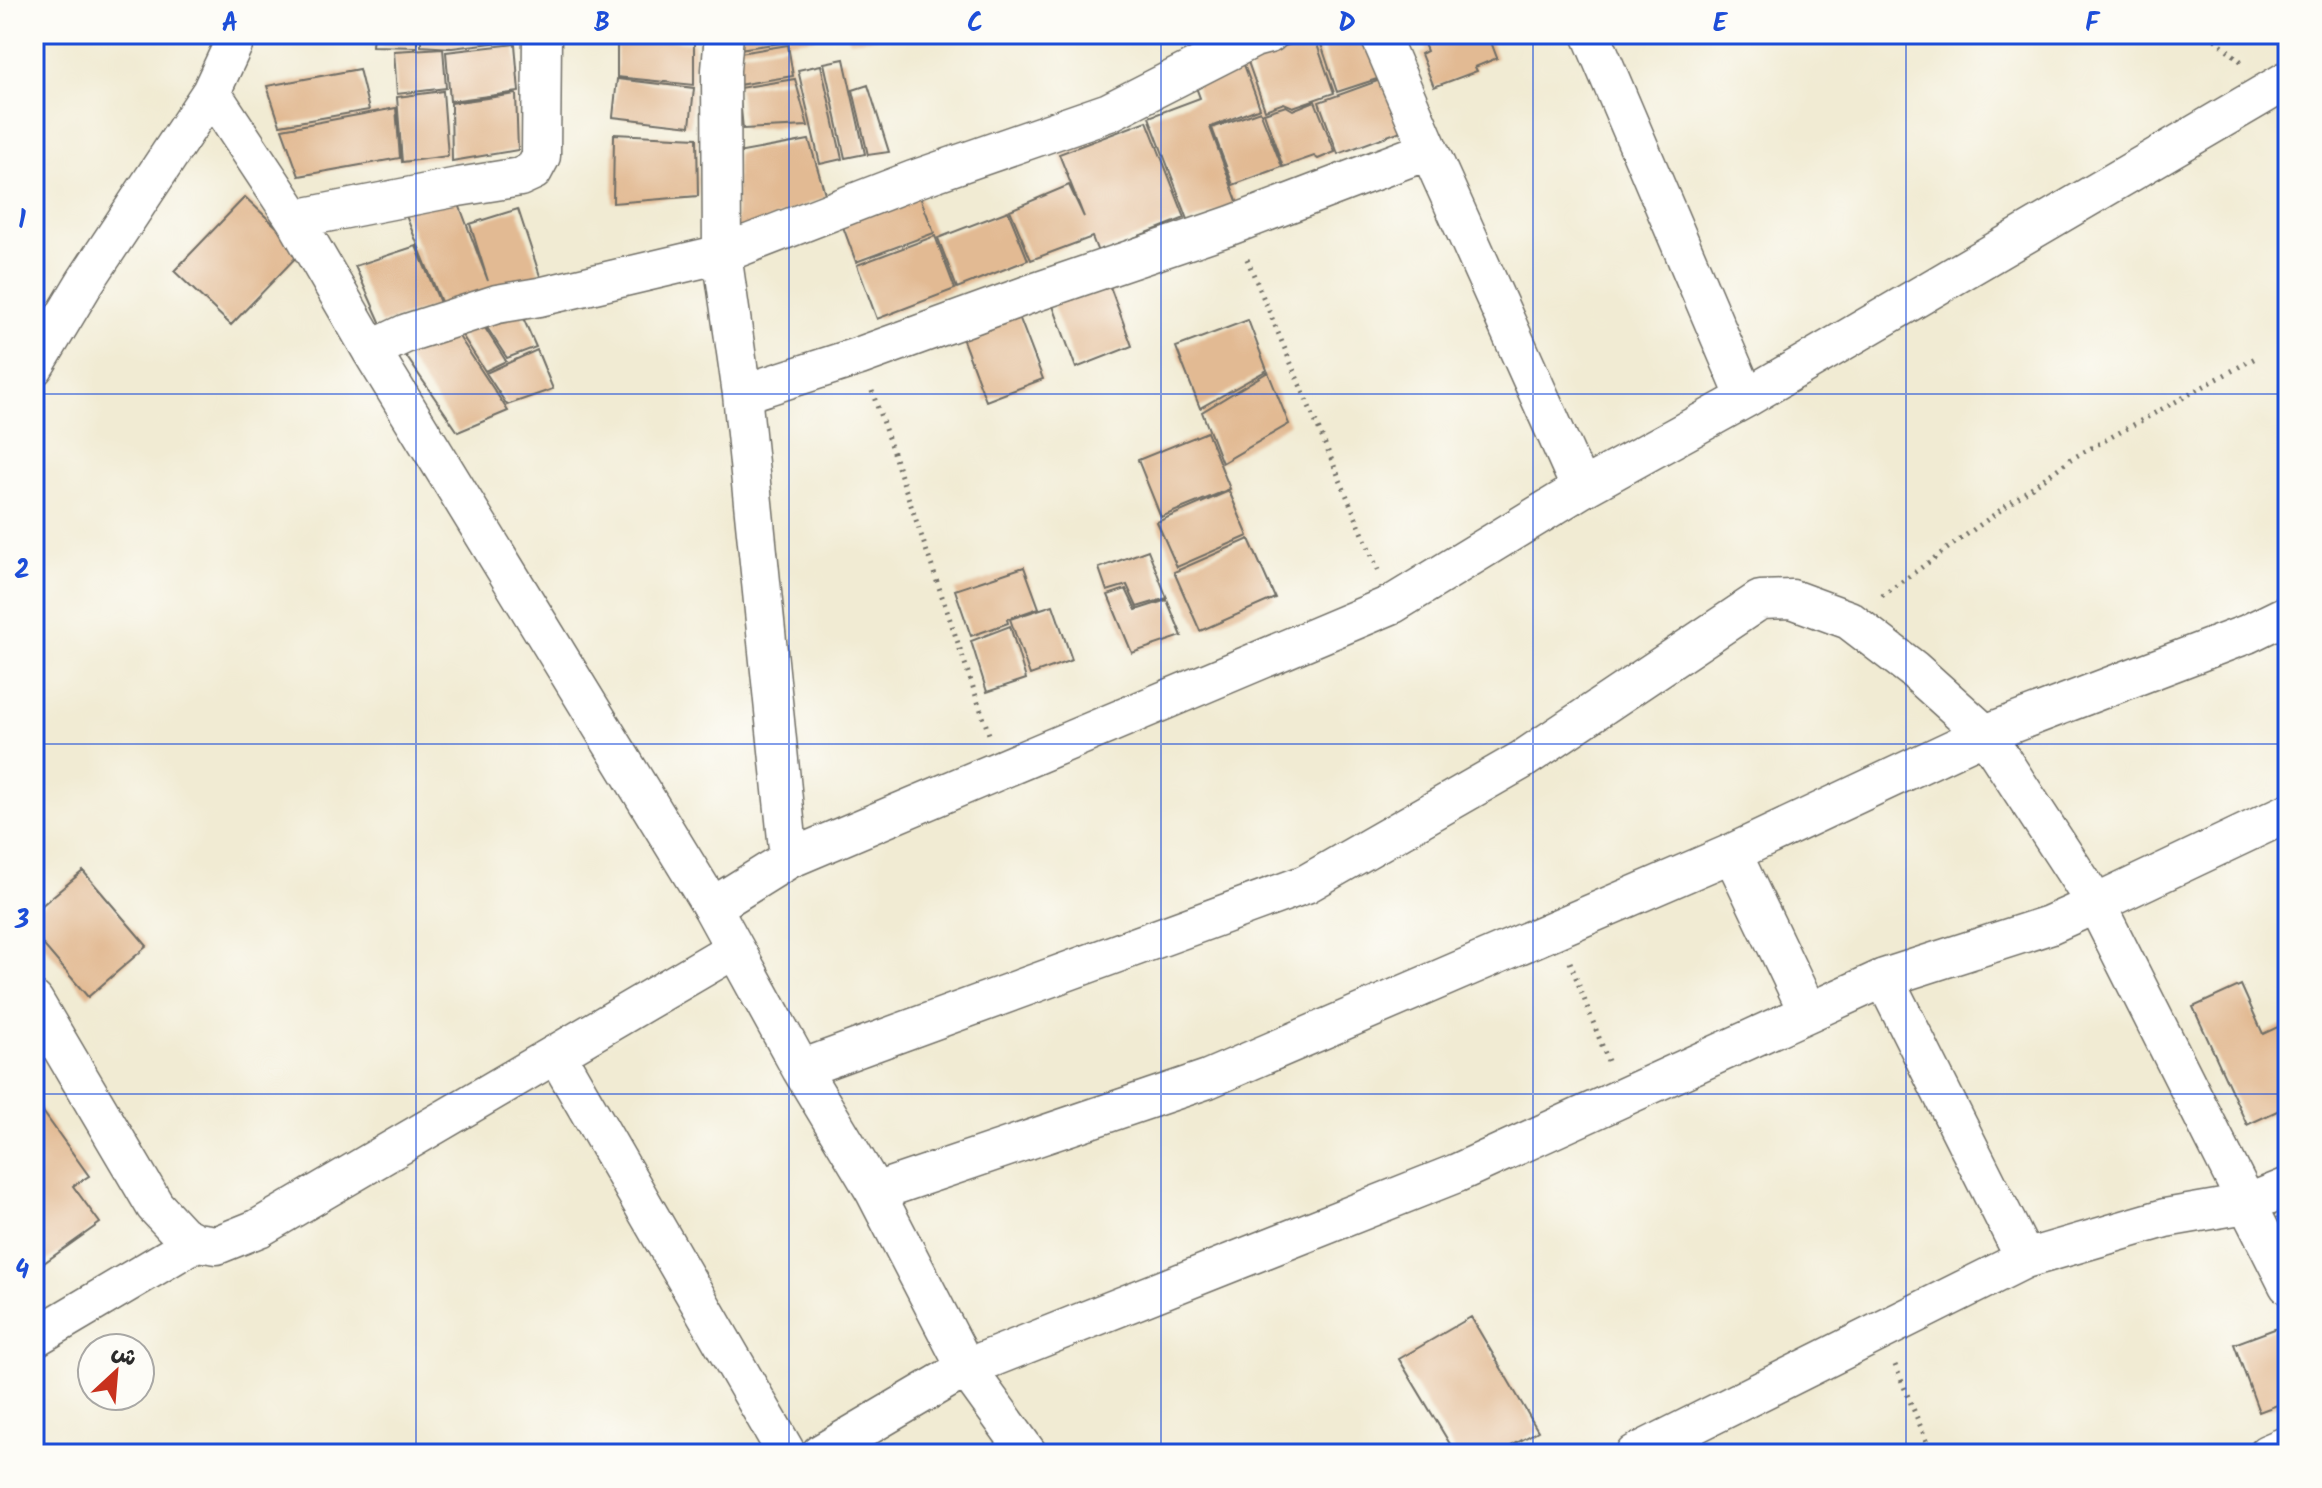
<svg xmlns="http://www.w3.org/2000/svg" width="2322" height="1488" font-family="Kalam,'Playpen Sans Arabic',sans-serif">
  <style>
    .building { fill: #e2ba93 }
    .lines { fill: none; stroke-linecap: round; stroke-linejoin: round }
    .minor-casing { stroke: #706e66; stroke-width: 41 }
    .path { stroke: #706e66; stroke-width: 5; stroke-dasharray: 2 6; stroke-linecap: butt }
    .minor { stroke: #fff; stroke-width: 38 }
    .grid { fill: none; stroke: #1d4ed8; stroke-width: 2; stroke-opacity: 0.55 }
    .neatline { fill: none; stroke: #1d4ed8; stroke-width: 3 }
    .grid-label { font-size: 26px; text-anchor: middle; font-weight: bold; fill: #1d4ed8 }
  </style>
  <rect width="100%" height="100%" fill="#fdfcf7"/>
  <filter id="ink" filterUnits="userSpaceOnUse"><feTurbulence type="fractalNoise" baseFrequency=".0125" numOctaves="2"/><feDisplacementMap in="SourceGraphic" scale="16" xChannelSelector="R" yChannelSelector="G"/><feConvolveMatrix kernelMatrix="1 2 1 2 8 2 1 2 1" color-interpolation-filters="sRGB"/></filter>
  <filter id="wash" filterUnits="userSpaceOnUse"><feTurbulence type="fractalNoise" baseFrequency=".006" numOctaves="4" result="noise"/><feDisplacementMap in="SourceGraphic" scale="32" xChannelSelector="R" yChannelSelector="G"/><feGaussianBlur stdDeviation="1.8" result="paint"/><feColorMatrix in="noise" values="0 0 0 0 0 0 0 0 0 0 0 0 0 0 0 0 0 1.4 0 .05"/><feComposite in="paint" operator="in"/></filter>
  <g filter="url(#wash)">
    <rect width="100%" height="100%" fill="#f1ebd3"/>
    <g id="blocks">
      <path class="building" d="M373,34H417V47L372,46Z
        M421,34H518L516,40L452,48L421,46Z
        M617,34L694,43V85L617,77Z
        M739,34H829V36L739,49Z
        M848,34H891L892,36L849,41Z
        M1332,34H1369L1383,77L1337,92L1319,38Z
        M1420,34H1488L1497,58L1475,67L1477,71L1434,87L1421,54L1427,51Z
        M1314,36L1334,93L1293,107L1284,103L1265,110L1247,59Z
        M515,44L519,92L450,101L446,52Z
        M788,45L793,76L738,85L734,54Z
        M443,48L446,88L397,94L394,51Z
        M844,59L865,154L845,158L824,63Z
        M1243,62L1260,108L1210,127L1238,204L1189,222L1149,117L1200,98L1191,74Z
        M821,65L842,159L820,164L798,70Z
        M359,69L369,110L280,125L267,86Z
        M617,79L694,88L690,126L613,117Z
        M795,79L808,126L743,129L739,88Z
        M1383,79L1401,131L1338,154L1319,102Z
        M868,85L889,152L868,155L853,90Z
        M443,91L448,156L402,162L397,97Z
        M516,94L518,150L452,161L451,103Z
        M1315,101L1335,152L1318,159L1314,156L1283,167L1264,113L1286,106L1293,110Z
        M396,108L400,158L299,176L282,129Z
        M1260,111L1282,167L1233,185L1212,128Z
        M1147,121L1185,218L1098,252L1092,237L1031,260L1010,210L1069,185L1084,217L1059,154Z
        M614,134L697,138L698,196L613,203Z
        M809,140L826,197L736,233L737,153Z
        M915,184L934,233L856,262L838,213Z
        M454,191L488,281L470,224L518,209L541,279L443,307L402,206Z
        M245,197L302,251L231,325L174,271Z
        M1008,211L1028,260L957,288L938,238Z
        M935,236L955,289L877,319L857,265Z
        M416,246L441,305L381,324L355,266Z
        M1105,273L1132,346L1076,368L1049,295Z
        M1015,306L1043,379L986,401L958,327Z
        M520,311L536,347L507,358L484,323Z
        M476,314L506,361L485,371L453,321Z
        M1248,320L1267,370L1200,408L1176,347Z
        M454,329L508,411L458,432L402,350Z
        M537,350L553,389L507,405L486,373Z
        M1268,372L1289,424L1222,463L1202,412Z
        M1207,432L1230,489L1161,517L1138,460Z
        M1229,491L1248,536L1177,567L1157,522Z
        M1249,539L1275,598L1200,631L1174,572Z
        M1148,550L1167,598L1137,607L1127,585L1107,591L1099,568Z
        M1024,567L1039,608L1007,619L1008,623L971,636L955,590Z
        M1126,589L1136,610L1167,600L1182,636L1132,653L1108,595Z
        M1053,605L1072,660L1030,675L1010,619Z
        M1010,626L1026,679L987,692L971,641Z
        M83,871L147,946L88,997L34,934V912Z
        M2241,985L2263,1034L2282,1025L2286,1033L2288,1032V1106L2247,1125L2193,1007Z
        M34,1099L89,1176L73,1186L100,1223L34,1270Z
        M1471,1317L1538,1431L1497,1454H1456L1399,1359Z
        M2288,1324V1401L2259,1412L2234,1344Z"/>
    </g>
  </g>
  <g filter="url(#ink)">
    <use href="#blocks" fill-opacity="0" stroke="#706e66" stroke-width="2"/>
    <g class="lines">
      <defs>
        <path id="minor" d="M238,34L211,92L295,219L371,350L712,907L801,1069L875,1192L966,1368L1028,1454
          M724,34L721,70L722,254L742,394L789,859
          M1379,34L1429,150L1581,489
          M1591,34L1746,398
          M295,219L458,187L520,177L533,171L541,156L542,34
          M371,350L407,333L497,304L539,297L722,254L913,180L1109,112L1254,38L1269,34
          M34,367L85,282L211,92
          M742,394L860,356L1030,294L1232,225L1429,150
          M2288,813L2096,904L2288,1285
          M1732,853L1808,1012
          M712,907L789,859L1393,604L1581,489L1746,398L2288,80
          M1884,978L2025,1259
          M34,1001L155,1206L182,1235L196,1242
          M556,1054L787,1454
          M801,1069L1306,884L1522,760L1760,600L1792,599L1849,620L1913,669L1985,734L2096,904L2049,925L1884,978L1457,1173L966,1368L820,1454
          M875,1192L1208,1079L1732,853L1985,734L2247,634L2288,614
          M34,1338L196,1242L217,1245L259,1228L733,950
          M1635,1454L2025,1259L2165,1218L2246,1204L2288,1187
          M2267,1454L2288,1445"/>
      </defs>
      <use href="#minor" class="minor-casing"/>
      <path class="path" d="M2209,34L2243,63
        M1247,259L1378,570
        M872,391L989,734
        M1882,596L2071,459L2259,356
        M1570,962L1608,1061
        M1895,1365L1932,1454"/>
      <use href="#minor" class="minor"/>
    </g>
  </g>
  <path class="grid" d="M416,34V1454M789,34V1454M1161,34V1454M1533,34V1454M1906,34V1454M34,394H2288M34,744H2288M34,1094H2288"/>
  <rect width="2322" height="1488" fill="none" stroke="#fdfcf7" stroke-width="88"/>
  <g transform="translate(116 1372) rotate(26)"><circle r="38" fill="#fdfcf7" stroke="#a9a8a5" stroke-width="2"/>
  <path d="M0-6L14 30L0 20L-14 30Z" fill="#c8321e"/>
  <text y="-12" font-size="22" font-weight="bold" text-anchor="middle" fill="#2b2b2b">ش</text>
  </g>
  <rect x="44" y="44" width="2234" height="1400" class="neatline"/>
  <g class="grid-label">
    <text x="230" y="31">A</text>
    <text x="602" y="31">B</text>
    <text x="975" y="31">C</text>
    <text x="1347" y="31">D</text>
    <text x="1720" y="31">E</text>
    <text x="2092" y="31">F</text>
    <text x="22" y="228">1</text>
    <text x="22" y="578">2</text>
    <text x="22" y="928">3</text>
    <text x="22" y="1278">4</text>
  </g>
</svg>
